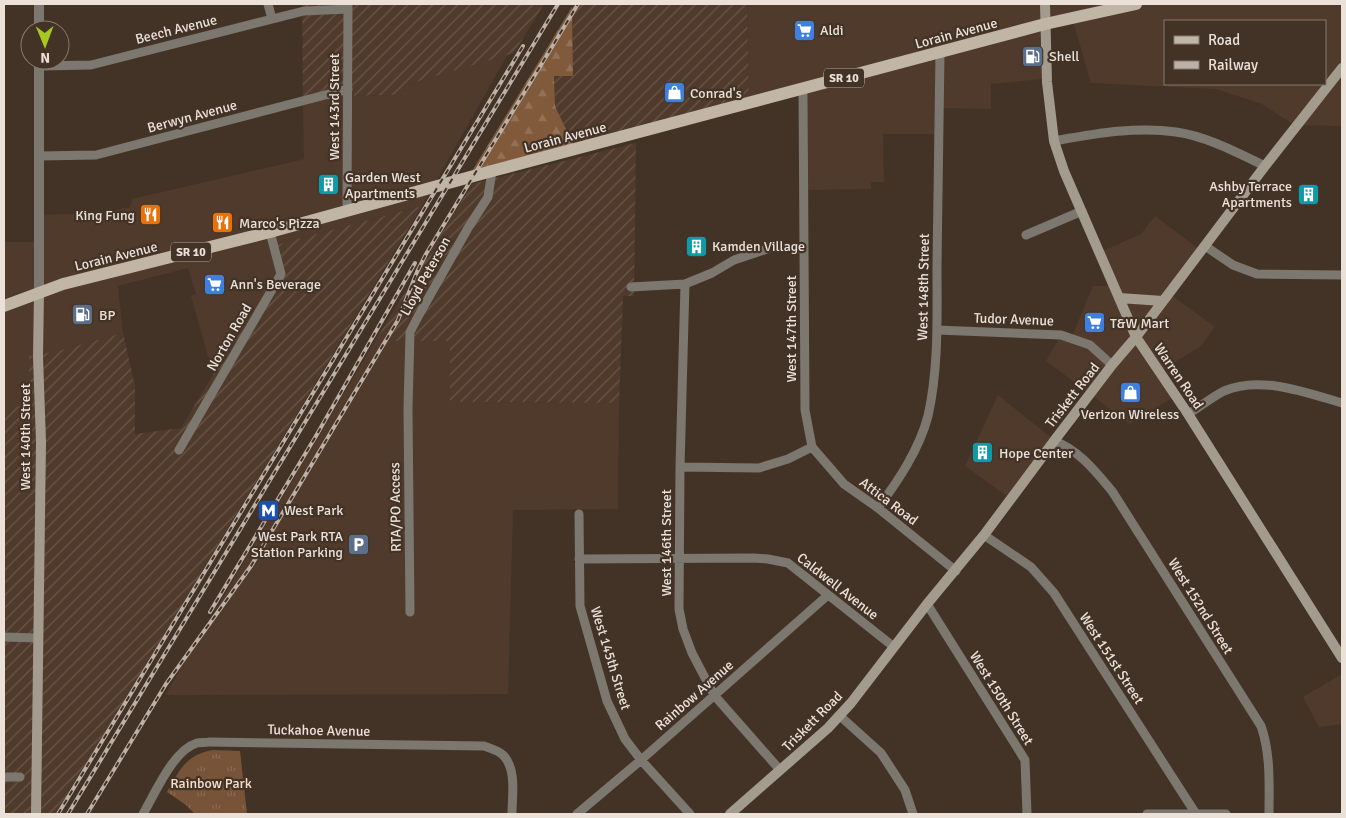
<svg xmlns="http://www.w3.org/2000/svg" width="1346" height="818" font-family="Signika,sans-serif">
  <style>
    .built { fill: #503a2b; fill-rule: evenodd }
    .industrial { fill: url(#industrial-furrows) }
    .forest { fill: url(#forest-firs) }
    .park { fill: url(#park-tufts) }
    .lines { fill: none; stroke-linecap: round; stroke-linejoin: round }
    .minor { stroke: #7c776f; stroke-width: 9 }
    .tertiary { stroke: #7c776f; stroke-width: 10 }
    .secondary { stroke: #a39b8e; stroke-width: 10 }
    .primary { stroke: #c1b6a5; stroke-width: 12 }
    .rail-casing { stroke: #bcb0a7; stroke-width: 4 }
    .rail { stroke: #433327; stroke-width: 2; stroke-dasharray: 5.5; stroke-linecap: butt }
    .labels { text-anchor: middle; stroke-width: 4.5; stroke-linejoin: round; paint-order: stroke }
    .shield { fill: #433327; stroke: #b9ada4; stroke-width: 1 }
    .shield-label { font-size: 12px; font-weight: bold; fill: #ebe1d9 }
    .street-label { font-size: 14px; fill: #ebe1d9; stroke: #433327 }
    .poi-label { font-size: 14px; fill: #ebe1d9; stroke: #433327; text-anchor: start }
    .park-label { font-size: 14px; fill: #f9dfcb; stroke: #433327 }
  </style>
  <defs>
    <pattern id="industrial-furrows" width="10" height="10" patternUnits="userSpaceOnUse" patternTransform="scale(1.25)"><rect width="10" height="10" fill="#503a2b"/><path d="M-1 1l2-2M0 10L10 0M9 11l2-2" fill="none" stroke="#695649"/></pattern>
    <pattern id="forest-firs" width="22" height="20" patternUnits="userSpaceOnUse" patternTransform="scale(1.25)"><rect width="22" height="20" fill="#815a3c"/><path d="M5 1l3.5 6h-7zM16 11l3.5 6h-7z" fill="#937158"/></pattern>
    <pattern id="park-tufts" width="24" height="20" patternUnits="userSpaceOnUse" patternTransform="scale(1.25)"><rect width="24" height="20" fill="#775337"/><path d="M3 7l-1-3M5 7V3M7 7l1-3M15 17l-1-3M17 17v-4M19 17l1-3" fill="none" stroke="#8a6b53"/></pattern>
  </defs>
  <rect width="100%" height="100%" fill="#433327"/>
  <path class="built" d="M747,4H1342V126L1294,125L1262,104L1216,89L1091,83L1073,21L1043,29V79L991,84V109L936,108V134H883L884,182H871V189L808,190V84L749,100ZM1165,21H1325V84H1165Z
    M508,54L422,206L271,246L277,268L276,277L224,357L209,360L191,296L196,294L188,268L118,286L123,333L57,351L29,356V405L4,408V242H35L36,215L102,213L130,207L132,199L304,159L303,104L336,96L405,95V85Z
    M1155,216L1199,249L1167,292L1215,327L1201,346L1164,369L1180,393L1130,424L1046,361L1063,332L1073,334L1093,286H1112L1098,253L1141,234Z
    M375,341H451L450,402L619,403L618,509L513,510L508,694L165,695Z
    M998,395L1053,439L1008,497L965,466Z
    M1342,674V724L1319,727L1303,697Z"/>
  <path class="industrial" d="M302,4H544L514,53L405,85V95L336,96L303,104Z
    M574,4H747L749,100L574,146L555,106L554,76L573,75L572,7Z
    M636,143L634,296H623L619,403L450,402V341H375L472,184Z
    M422,206L56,814H4V408L29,405V356L57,351L123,333L135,386V434L181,428L224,357L276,277L277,268L271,246Z"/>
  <path class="forest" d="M572,7L573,76H554L555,106L574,146L472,171Z"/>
  <path class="park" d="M213,750L240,751L247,814H195L186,805L167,792C180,769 186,755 213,750Z"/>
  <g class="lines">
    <path class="minor" d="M268,4L272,19
      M39,66L91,65L304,11L348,9
      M803,89L805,410L812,447L844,484L878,508L956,571
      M1054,141C1094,134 1136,126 1176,132C1206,136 1238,153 1265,166
      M40,156L96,155L348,89
      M347,210L348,4
      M1026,235L1082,211
      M1205,246L1233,265L1257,274L1342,275
      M685,284L680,467L679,609L683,629L692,653L714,695L780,770
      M631,287L685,284L712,273L734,260L773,247L804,249
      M937,330L1061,335L1090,345L1112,365
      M1188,414C1200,407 1212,397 1224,391C1261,375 1307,393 1342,403
      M1054,441C1078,449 1096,472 1112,491L1261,726C1271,755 1269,784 1269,814
      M179,450L281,274L270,232
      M680,467L759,468L788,459L812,447
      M878,508C898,481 919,450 928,416C939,367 937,315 937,265C938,194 939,124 940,53
      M579,514L580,606L607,701L625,739L641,760L690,814
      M984,535L1031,567L1054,593L1196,814
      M579,559L753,558L768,559L788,563L894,647
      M927,604L1025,760L1027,814
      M410,612L408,409L410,332L420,313L468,228L488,197L492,171
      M4,637L37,638
      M840,716L881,753L905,790L913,814
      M4,777H20
      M143,814C155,794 173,750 197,743C201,742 205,743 209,742L484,746C490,748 499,751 503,755C517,769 512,796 512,814
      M577,814L641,760L828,595
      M1147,814H1226"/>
    <path class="tertiary" d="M39,4V30
      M39,292V60"/>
    <path class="secondary" d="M1045,4L1047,82L1054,141L1064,171L1136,337L1188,414L1342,658
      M1119,298L1163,301
      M36,814L41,442L38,357L39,292
      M730,814L828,728L851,703L927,604L984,535L1054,441L1112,365L1136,337L1265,166L1342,68"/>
    <path class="primary" d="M4,306L63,284L270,232L492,171L1045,24L1136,4"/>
    <defs>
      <path id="rail" d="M210,612L316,436L415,263
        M58,814L523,46
        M68,814L558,4
        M87,814L166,684L251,566L398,320L417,272L426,254L578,4"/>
    </defs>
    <use href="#rail" class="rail-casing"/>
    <use href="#rail" class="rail"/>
  </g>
  <defs>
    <symbol id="supermarket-square" viewBox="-11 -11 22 22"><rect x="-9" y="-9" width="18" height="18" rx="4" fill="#3f7fe0" stroke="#433327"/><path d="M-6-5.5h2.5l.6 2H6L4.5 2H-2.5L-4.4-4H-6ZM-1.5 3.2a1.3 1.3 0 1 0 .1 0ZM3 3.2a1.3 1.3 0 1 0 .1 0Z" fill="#fff"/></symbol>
    <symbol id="fuel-square" viewBox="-11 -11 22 22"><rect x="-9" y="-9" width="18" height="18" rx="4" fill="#5c6f8a" stroke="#433327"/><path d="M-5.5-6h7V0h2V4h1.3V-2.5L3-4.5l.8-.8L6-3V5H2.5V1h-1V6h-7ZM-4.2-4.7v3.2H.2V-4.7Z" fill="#fff"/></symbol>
    <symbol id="shop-square" viewBox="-11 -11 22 22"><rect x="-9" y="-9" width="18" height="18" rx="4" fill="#3f7fe0" stroke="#433327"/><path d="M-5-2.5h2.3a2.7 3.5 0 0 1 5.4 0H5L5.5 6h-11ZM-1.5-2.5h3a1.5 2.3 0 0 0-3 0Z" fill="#fff"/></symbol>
    <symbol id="building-square" viewBox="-11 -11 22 22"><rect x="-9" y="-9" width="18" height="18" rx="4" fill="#0f9aa8" stroke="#433327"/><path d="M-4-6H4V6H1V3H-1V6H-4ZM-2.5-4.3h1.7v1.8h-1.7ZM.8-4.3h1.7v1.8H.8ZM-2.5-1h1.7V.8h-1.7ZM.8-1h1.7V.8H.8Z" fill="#fff"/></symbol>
    <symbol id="restaurant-square" viewBox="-11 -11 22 22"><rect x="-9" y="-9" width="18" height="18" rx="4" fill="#e8710a" stroke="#433327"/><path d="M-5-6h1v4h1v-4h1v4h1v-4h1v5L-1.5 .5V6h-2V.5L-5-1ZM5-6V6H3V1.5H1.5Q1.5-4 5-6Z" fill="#fff"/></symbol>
    <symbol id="metro-square" viewBox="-11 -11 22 22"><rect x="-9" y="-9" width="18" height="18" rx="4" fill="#1a4fb4" stroke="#433327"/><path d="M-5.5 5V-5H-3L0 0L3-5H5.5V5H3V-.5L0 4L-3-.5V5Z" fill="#fff"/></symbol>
    <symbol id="parking-square" viewBox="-11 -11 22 22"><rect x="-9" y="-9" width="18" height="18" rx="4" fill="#5c6f8a" stroke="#433327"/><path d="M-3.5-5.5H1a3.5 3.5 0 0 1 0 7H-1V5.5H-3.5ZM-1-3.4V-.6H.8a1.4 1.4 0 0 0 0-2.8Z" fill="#fff"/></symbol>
  </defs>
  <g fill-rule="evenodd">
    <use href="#supermarket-square" x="792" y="18" width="25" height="25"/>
    <use href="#fuel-square" x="1020" y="44" width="25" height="25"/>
    <use href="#shop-square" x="662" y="80" width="25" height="25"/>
    <use href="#building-square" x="316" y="172" width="25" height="25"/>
    <use href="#building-square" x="1296" y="182" width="25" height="25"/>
    <use href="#restaurant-square" x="138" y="202" width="25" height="25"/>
    <use href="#restaurant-square" x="210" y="210" width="25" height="25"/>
    <use href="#building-square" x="684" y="234" width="25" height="25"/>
    <use href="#supermarket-square" x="202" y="272" width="25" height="25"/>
    <use href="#fuel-square" x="70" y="302" width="25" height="25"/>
    <use href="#supermarket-square" x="1082" y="310" width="25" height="25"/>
    <use href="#shop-square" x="1118" y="380" width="25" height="25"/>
    <use href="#building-square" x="970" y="440" width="25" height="25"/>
    <use href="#metro-square" x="256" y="498" width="25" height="25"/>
    <use href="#parking-square" x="346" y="532" width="25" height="25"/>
  </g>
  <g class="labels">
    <g class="shield">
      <rect x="824" y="68.5" width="40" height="19" rx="4"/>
      <rect x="171" y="242.5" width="40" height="19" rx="4"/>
    </g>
    <g class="shield-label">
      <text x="844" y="82">SR 10</text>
      <text x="191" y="256">SR 10</text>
    </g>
    <g class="street-label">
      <text transform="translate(176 29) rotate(-14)" y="5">Beech Avenue</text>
      <text transform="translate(956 33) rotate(-15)" y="5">Lorain Avenue</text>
      <text transform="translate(334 107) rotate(-90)" y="5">West 143rd Street</text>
      <text transform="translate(192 116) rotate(-15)" y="5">Berwyn Avenue</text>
      <text transform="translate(565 137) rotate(-15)" y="5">Lorain Avenue</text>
      <text transform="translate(116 256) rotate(-14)" y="5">Lorain Avenue</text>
      <text transform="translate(425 276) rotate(-61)" y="5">Lloyd Peterson</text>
      <text transform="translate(923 287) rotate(-89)" y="5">West 148th Street</text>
      <text transform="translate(1014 319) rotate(2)" y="5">Tudor Avenue</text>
      <text transform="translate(791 329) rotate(-90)" y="5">West 147th Street</text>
      <text transform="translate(229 337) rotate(-60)" y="5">Norton Road</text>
      <text transform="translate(1179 376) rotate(56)" y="5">Warren Road</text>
      <text transform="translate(1072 395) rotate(-52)" y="5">Triskett Road</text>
      <text transform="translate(25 437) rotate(-90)" y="5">West 140th Street</text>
      <text transform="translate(889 501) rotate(37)" y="5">Attica Road</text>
      <text transform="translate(395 507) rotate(-91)" y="5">RTA/PO Access</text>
      <text transform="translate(666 543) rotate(-90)" y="5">West 146th Street</text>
      <text transform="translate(838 586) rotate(38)" y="5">Caldwell Avenue</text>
      <text transform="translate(1201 606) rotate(58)" y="5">West 152nd Street</text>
      <text transform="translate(611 658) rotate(73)" y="5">West 145th Street</text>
      <text transform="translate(1112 658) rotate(57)" y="5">West 151st Street</text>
      <text transform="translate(694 695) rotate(-41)" y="5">Rainbow Avenue</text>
      <text transform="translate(1002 698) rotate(58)" y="5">West 150th Street</text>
      <text transform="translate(812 721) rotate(-45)" y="5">Triskett Road</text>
      <text transform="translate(319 730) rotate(1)" y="5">Tuckahoe Avenue</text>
    </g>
    <g class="poi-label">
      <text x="820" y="35">Aldi</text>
      <text x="1049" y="61">Shell</text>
      <text x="690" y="98">Conrad's</text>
      <text x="345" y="182">Garden West<tspan x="345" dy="16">Apartments</tspan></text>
      <text x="1292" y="191" text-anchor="end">Ashby Terrace<tspan x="1292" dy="16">Apartments</tspan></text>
      <text x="135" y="220" text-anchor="end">King Fung</text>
      <text x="239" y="228">Marco's Pizza</text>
      <text x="712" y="251">Kamden Village</text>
      <text x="230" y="289">Ann's Beverage</text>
      <text x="99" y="320">BP</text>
      <text x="1110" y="328">T&amp;W Mart</text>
      <text x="1130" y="419" text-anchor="middle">Verizon Wireless</text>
      <text x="999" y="458">Hope Center</text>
      <text x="284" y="515">West Park</text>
      <text x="343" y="541" text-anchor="end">West Park RTA<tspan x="343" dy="16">Station Parking</tspan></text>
    </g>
    <g class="park-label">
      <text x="211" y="788">Rainbow Park</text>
    </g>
  </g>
  <rect width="1346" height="818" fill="none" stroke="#ebe1d9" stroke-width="10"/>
  <rect x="1164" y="20" width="162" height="65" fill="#433327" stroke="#86796e"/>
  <rect x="1174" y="36" width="25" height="8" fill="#c1b6a5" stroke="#86796e"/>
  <text x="1208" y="45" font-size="15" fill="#ebe1d9">Road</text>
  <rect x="1174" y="61" width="25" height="8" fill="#bcb0a7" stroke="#86796e"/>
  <text x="1208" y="70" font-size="15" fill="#ebe1d9">Railway</text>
  <g transform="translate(45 45) rotate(179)"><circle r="24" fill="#433327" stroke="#86796e"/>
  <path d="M0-4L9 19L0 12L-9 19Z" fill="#a6c821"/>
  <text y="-8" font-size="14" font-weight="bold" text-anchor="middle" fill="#ebe1d9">N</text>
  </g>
</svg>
